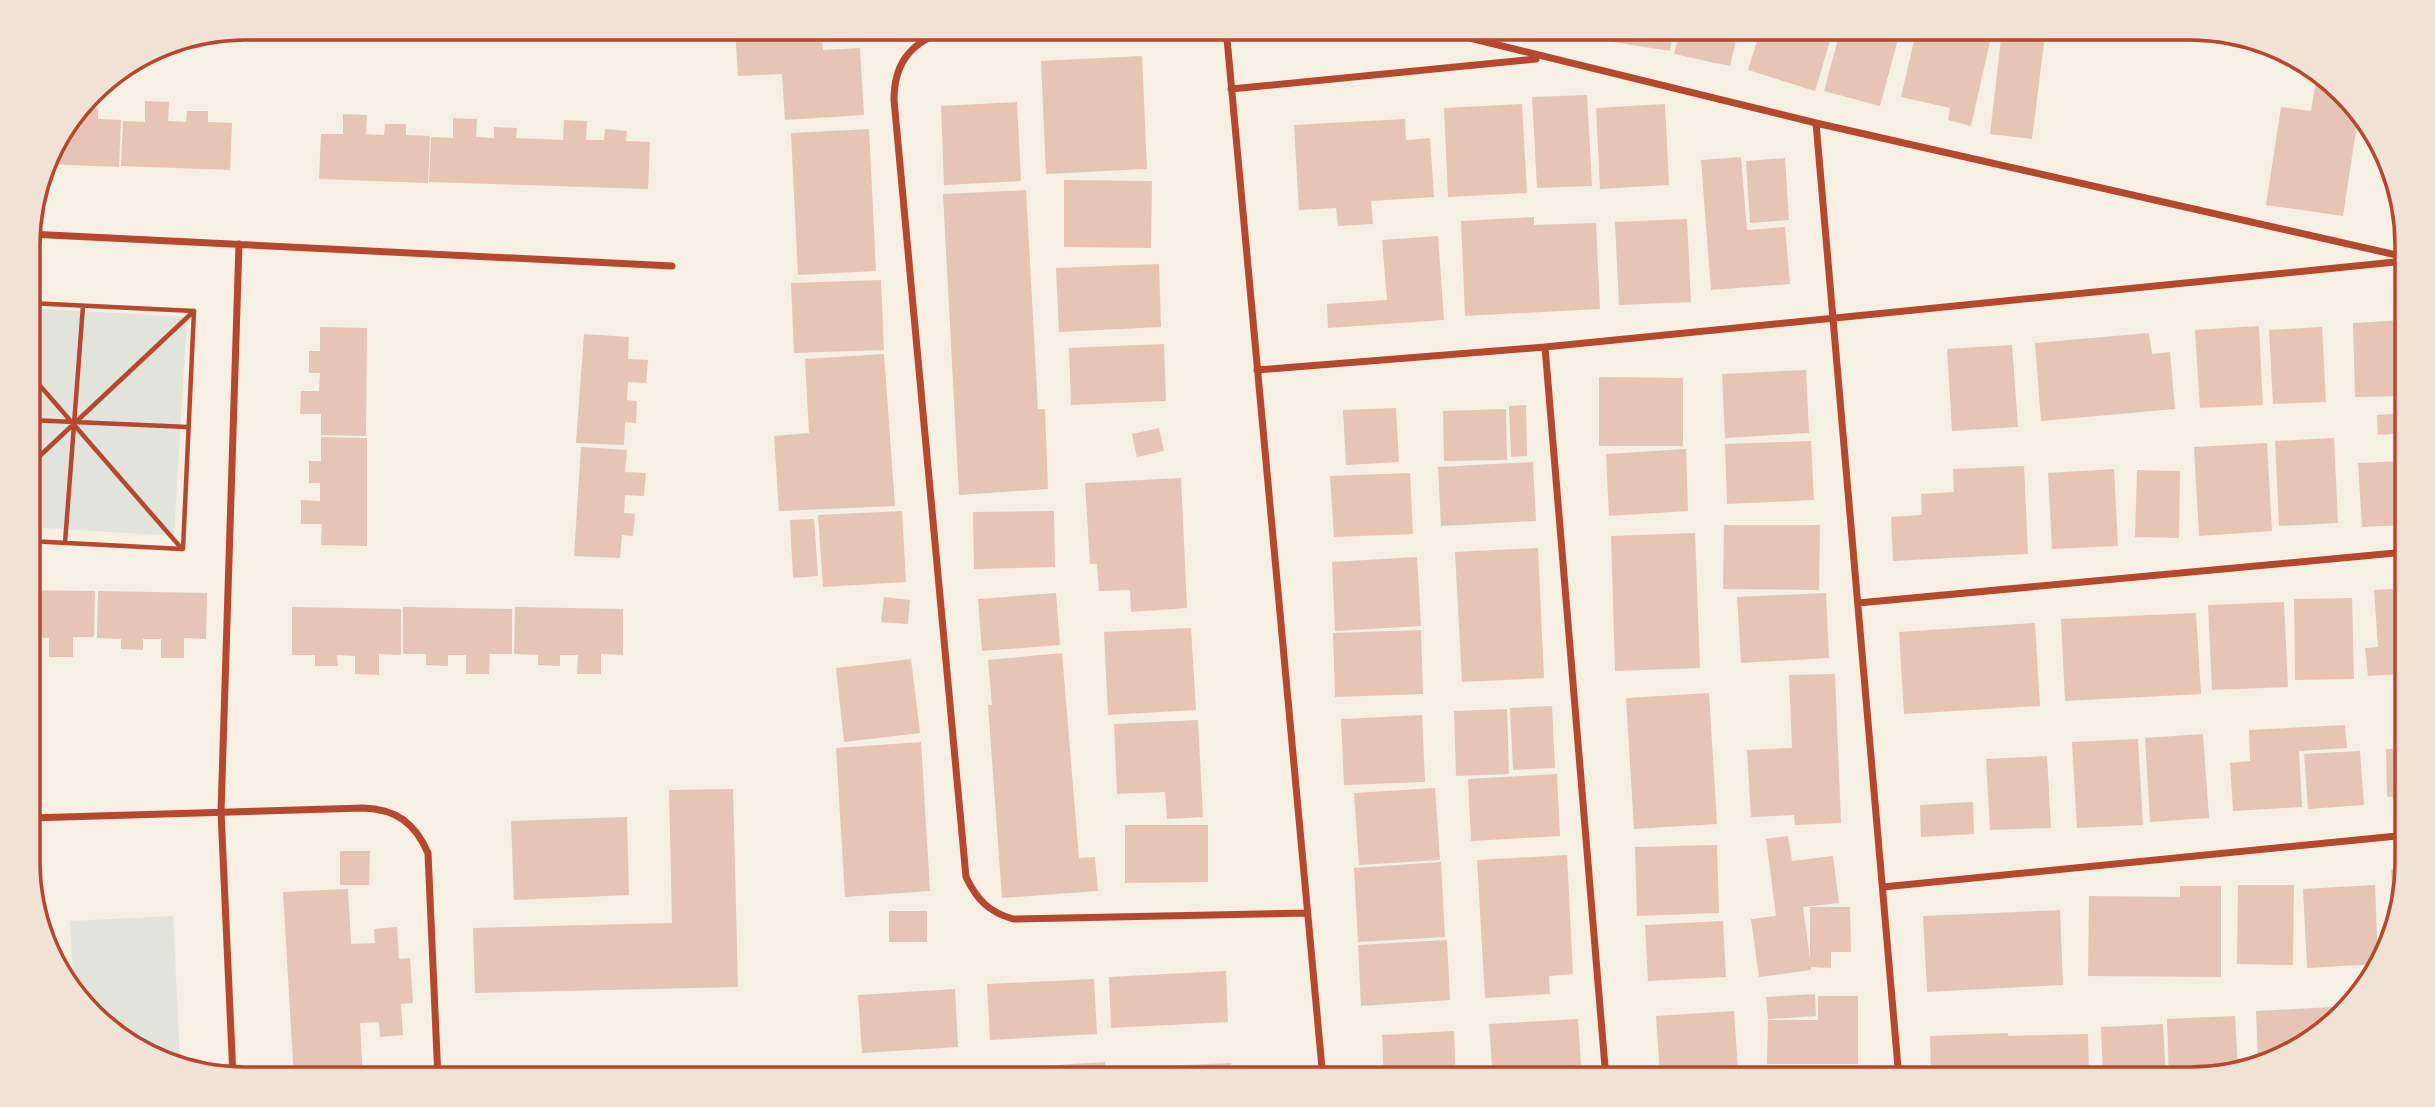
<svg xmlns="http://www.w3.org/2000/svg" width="2435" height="1107" font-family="'Sofia Sans Condensed',sans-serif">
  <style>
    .green { fill: #e2e4dc }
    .building { fill: #e6c5b7 }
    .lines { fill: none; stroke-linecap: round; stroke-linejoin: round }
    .path { stroke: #b5482f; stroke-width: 4.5 }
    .minor { stroke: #b5482f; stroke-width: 7 }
    .rim { fill: none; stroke: #b5482f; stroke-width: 3.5 }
  </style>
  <rect width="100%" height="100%" fill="#f6efe4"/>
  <path class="green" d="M29,308L187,317L174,536L29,527Z
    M173,916L180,1057L156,1058L74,995L70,921Z"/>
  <path class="building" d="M735,28H853L854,39L822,41L823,50L860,48L864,115L785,120L782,74L738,76Z
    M1603,28H1674L1670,51L1601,40Z
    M1680,28H1739L1730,66L1674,54Z
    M1761,28H1834L1815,91L1748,70Z
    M1841,28H1901L1880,106L1824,91Z
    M1917,28H1993L1971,126L1948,120L1950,108L1901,97Z
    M2002,30L2045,35L2032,139L1990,134Z
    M1142,56L1147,169L1046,174L1041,61Z
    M2316,80L2359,111L2343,216L2266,205L2281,107L2311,111Z
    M1587,95L1592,186L1537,188L1532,97Z
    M145,101L169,102L168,121L186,122L187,111H208V122L232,123L230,170L121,166L123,121L145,122Z
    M1017,102L1021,181L944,185L941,106Z
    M1522,104L1527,193L1448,197L1444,108Z
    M1665,104L1669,185L1600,189L1596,108Z
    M82,108H98V119L121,120L119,167L46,164L50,150Z
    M343,114L367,115L366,134L384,135L385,124H406V135L430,136L428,183L319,179L321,134H343Z
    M453,118L477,119L476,137L494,138V127L517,128L516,138L563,140L564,120L587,121L586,140H604L605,129L627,131L626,141L650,142L648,189L429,182L431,137L453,138Z
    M1405,119L1406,140L1430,138L1434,197L1371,201L1373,224L1338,226L1336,208L1299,210L1294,125Z
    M869,129L876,271L798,275L791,133Z
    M1741,157L1747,230L1785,227L1790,284L1711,290L1701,160Z
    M1785,158L1789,220L1750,223L1746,161Z
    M1064,180L1152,181L1151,248L1064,247Z
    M1026,190L1038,409H1045L1048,489L959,495L943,194Z
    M2403,212L2405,218V236L2399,235Z
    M1534,217V225L1596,223L1600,309L1465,316L1461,221Z
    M1687,219L1691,302L1619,305L1615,222Z
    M1438,236L1444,320L1328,328L1327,304L1387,300L1382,240Z
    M1159,264L1161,327L1059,332L1056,268Z
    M881,280L884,350L794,353L791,283Z
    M2405,320L2406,396L2355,397L2353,323Z
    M2259,326L2263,405L2200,408L2195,330Z
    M320,327L367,328L366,436L321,435V414H300L301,391H319L320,373H309V351H320Z
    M2322,327L2326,402L2273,404L2269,330Z
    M2149,333L2152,354L2170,352L2175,409L2041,421L2035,343Z
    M584,334L629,337L628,359L648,360L646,383L628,382L627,400L637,401L636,423L625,422L624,445L576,443Z
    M1164,344L1166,401L1071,405L1069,348Z
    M2012,345L2018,427L1952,431L1947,349Z
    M884,354L895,506L779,511L774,436L809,433L805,359Z
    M1806,370L1809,433L1725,438L1722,374Z
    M1599,377L1683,378V446H1599Z
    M1526,405L1527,456L1511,457L1509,406Z
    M1396,408L1399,462L1346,465L1343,410Z
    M1506,409L1507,460L1444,461L1443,411Z
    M2406,413V433L2378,435L2377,415Z
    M1159,428L1164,451L1137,457L1132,434Z
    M321,437L367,438V546L321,545L322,524H301V500L320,501V483H309V461H321Z
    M2334,438L2338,523L2279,526L2275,441Z
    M1811,441L1814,500L1727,504L1725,444Z
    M2267,443L2272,531L2199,536L2194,447Z
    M581,447L627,450L625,472L646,473L644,496L625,495L624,513L635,514L633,536L622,535L620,558L574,556Z
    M1686,449L1688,511L1609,516L1606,454Z
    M2406,461V525L2362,527L2358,463Z
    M1533,462L1536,521L1441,526L1438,467Z
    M2024,466L2028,554L1893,561L1891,517L1922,515L1921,494L1954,492L1953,469Z
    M2114,469L2118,546L2052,549L2048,473Z
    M2137,470L2180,471L2179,538L2135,537Z
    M1410,473L1413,534L1334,537L1330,476Z
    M1181,478L1187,608L1131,612L1130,590L1099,591L1097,564H1090L1085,483Z
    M902,511L906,582L823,587L818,515Z
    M1054,511L1055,567L974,569L973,512Z
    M814,519L818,576L793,578L790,520Z
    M1724,525H1820L1819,590L1723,589Z
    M1695,533L1700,668L1615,671L1611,536Z
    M1538,548L1544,678L1462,682L1455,552Z
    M1417,557L1421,626L1335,631L1332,562Z
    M2406,588V674L2368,676L2365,648L2378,647L2374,590Z
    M29,590L95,591L94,637H73V657H49V638L29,637Z
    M98,591L207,593L206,639L184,638V658H161V639H143V650L121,649V639L97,638Z
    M1056,593L1060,645L982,651L978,599Z
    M1826,593L1829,658L1741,663L1737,597Z
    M884,597L910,600L908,624L881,622Z
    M2352,598L2354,679L2295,680L2294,599Z
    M2284,602L2288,687L2212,690L2208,605Z
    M292,607L401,609V655L379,654V675L355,674V656L337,655L338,666H315V655H292Z
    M403,607L512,609V654H490L489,674H466V655H448V666L426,665V654H403Z
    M515,607L623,609V655L601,654V674H577L578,655H560V666L538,665V655L514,654Z
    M2196,613L2201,694L2065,701L2061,619Z
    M2035,623L2040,706L1904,714L1899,632Z
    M1191,628L1196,710L1108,715L1104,632Z
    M1421,630L1423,694L1335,697L1333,633Z
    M1062,653L1079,858L1095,857L1098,891L1002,898L988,705H992L988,660Z
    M911,659L920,733L844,742L836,668Z
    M1835,674L1841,823L1795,825L1794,815L1751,817L1747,750L1792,748L1789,675Z
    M1709,693L1717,824L1634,829L1626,698Z
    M1552,706L1555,768L1513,770L1510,708Z
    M1507,709L1509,774L1456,776L1454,711Z
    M1422,715L1425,782L1344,785L1341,719Z
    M1198,720L1203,817L1167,819L1165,792L1117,794L1114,724Z
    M2345,725L2347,748L2299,751L2302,807L2233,811L2230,763L2250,761L2249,730Z
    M2203,734L2209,818L2150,822L2145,738Z
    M2138,739L2143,825L2077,828L2072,742Z
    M921,742L930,891L845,897L836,748Z
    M2407,748V796L2387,797L2386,749Z
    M2360,751L2364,805L2308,809L2304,754Z
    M2047,756L2051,828L1990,830L1986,759Z
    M1557,774L1560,836L1471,841L1468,779Z
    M1435,788L1440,860L1359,865L1354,793Z
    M733,789L738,987L475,993L473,928L672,923L669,790Z
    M1973,802L1974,834L1921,837L1920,805Z
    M627,817L629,895L514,900L511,821Z
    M1125,825H1208V882L1125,883Z
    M1788,836L1792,861L1833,856L1839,903L1803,907L1810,959V907H1850L1851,952H1831V968L1811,967V970L1759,977L1751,919L1776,916L1766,839Z
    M1717,845L1719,913L1637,916L1635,847Z
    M340,851H370L369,885H340Z
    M1567,855L1573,974L1549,976L1550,994L1485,998L1477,860Z
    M1441,862L1445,937L1358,942L1354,868Z
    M2391,870H2405L2395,923H2394Z
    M2238,885H2294L2293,965L2237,964Z
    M2375,885L2378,964L2307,968L2303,889Z
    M2180,886H2221V977L2088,976L2089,896L2180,897Z
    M348,889L351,944L375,943L374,929L397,927L399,959L410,958L413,1003L401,1004L403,1035L380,1037L379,1022L360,1023L363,1077L294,1079L283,892Z
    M2060,910L2063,985L1927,992L1923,916Z
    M889,911H927V942H889Z
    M1723,921L1726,977L1648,981L1645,925Z
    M1447,940L1450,1000L1361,1006L1358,945Z
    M1226,971L1228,1022L1111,1028L1109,977Z
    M1094,979L1097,1034L990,1040L987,984Z
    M955,989L958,1047L862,1053L858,995Z
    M1815,994L1816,1016L1768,1019L1766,997Z
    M1818,996H1858V1064H1767L1768,1020H1818Z
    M2351,1006L2311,1042L2258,1060L2256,1011Z
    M1734,1011L1738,1070L1660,1075L1656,1016Z
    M2235,1016L2238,1067L2203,1079H2169L2167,1019Z
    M1578,1019L1582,1079H1493L1489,1024Z
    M2163,1024L2166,1079H2103L2101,1027Z
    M1454,1031L1456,1079H1384L1382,1035Z
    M2008,1033V1036L2088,1034L2089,1079H1931L1930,1036Z
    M1105,1062L1106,1079H995L994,1069Z
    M1231,1063L1232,1079H1140L1139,1067Z
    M1867,1068V1079H1787L1786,1071Z"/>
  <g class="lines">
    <path class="path" d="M29,303L194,311L183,549
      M29,373L182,549
      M29,420L188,427
      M29,466L194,311
      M29,541L182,549
      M65,543L83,306"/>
    <path class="minor" d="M1226,28L942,32C909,44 894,65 894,100L966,877C977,900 989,912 1013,919L1306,913
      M1226,28L1323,1079
      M1429,28L1816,123L2405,257
      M1231,89L1536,59
      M1816,123L1899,1079
      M29,234L672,266
      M1545,347L1606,1079
      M1257,370L1545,347L2405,261
      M1858,603L2406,552
      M30,818L363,808C396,809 415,823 428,853L438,1079
      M1883,887L2407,835
      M233,1077L221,812L239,244"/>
  </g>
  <path d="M0 0H2435V1107H0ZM245 40H2190A205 205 0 0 1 2395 245V862A205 205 0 0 1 2190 1067H245A205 205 0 0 1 40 862V245A205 205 0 0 1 245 40Z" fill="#f1e2d6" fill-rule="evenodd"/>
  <path class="rim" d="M245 40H2190A205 205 0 0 1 2395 245V862A205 205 0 0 1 2190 1067H245A205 205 0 0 1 40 862V245A205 205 0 0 1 245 40Z"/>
</svg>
